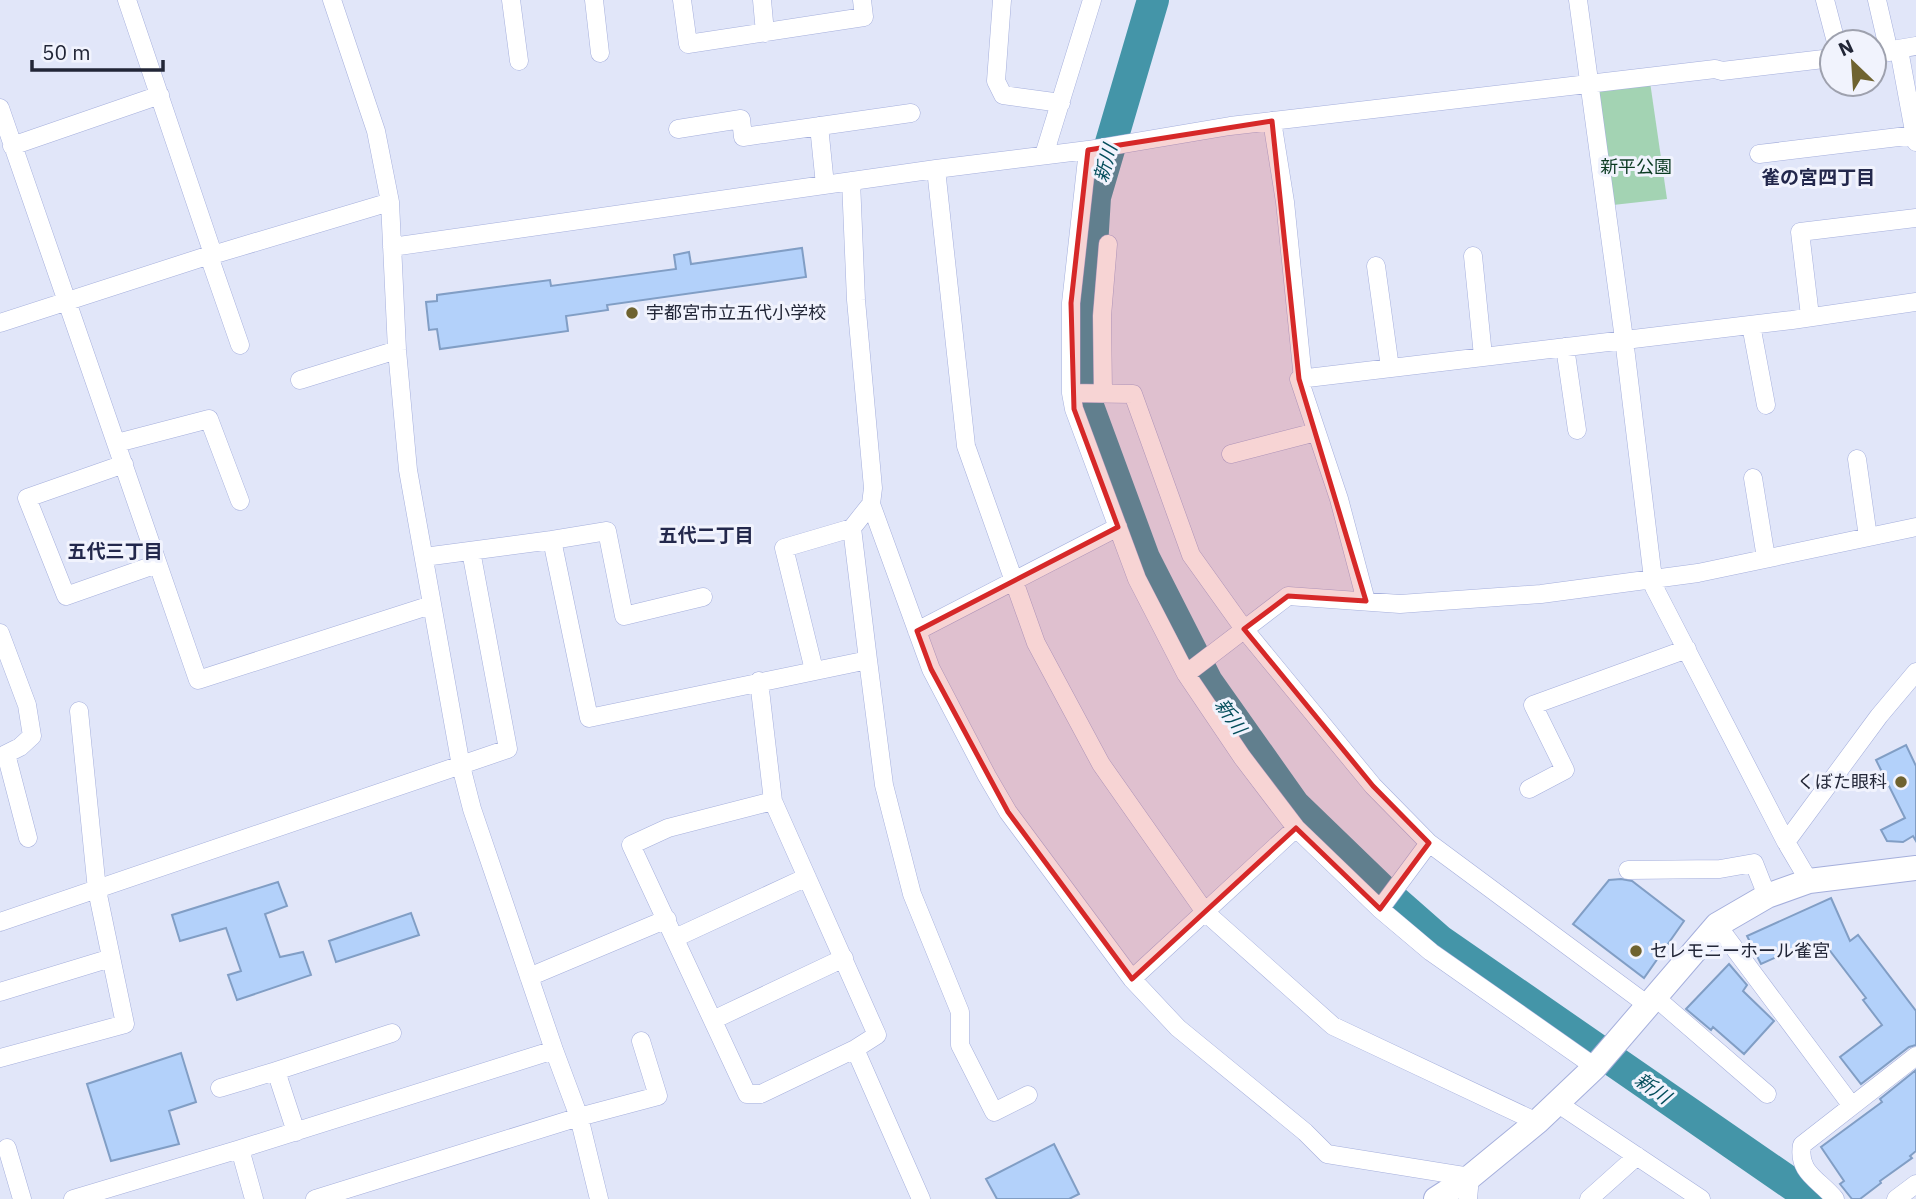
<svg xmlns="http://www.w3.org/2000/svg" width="1916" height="1199" font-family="'IBM Plex Sans','Noto Sans JP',sans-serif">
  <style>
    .green { fill: #a3d3b3 }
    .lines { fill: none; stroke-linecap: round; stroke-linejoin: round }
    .river { stroke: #4495a8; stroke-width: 32 }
    .building { fill: #b3d1fa; stroke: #819ec5; stroke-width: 2 }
    .street-casing { stroke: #a5afdc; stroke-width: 19 }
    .secondary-casing { stroke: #a5afdc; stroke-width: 26 }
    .street { stroke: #fff; stroke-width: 18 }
    .secondary { stroke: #fff; stroke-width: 24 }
    .marked { fill: #d62828; fill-opacity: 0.2; stroke: #d62828; stroke-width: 5; stroke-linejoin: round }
    .poi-dot { fill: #6f6330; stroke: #f1f3fd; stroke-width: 2.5 }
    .labels { text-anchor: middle; stroke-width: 6; stroke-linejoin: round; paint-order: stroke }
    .park-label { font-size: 18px; fill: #0a3a21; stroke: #f1f3fd }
    .poi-label { font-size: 18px; fill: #222637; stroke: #f1f3fd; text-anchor: start }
    .water-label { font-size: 19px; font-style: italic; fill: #044e5c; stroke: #f1f3fd }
    .neighbourhood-label { font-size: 19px; font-weight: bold; fill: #23284c; stroke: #f1f3fd }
  </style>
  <rect width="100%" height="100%" fill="#e1e6f9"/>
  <path class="green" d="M1650,82L1667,199L1613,205L1598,91Z"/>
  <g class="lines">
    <path class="river" d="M1153,0L1095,197L1086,346L1088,406L1144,558L1207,682L1294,805L1382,890L1440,941L1796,1187L1807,1199"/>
  </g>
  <path class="building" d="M802,248L806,277L607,305L608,310L566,316L568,331L440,349L437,329L429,330L426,302L437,301V295L550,280L551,286L676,269L674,255L689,252L691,264Z
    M1906,745L1916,766V841L1913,836L1903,842L1887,841L1881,830L1905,818L1876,760Z
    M1621,879L1632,881L1684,921L1644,978L1573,924L1609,880Z
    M278,882L287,906L265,914L280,957L303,952L311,975L237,1000L228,975L241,971L226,928L180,941L172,915Z
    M1831,898L1850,941L1858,935L1916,1011V1045L1909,1047L1861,1084L1840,1057L1882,1025L1863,1000L1866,998L1824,943L1802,953L1799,947L1761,964L1747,936Z
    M411,913L419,935L336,962L329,941Z
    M1729,964L1747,985L1743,991L1774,1021L1744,1054L1713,1027L1711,1030L1686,1009Z
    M181,1053L196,1102L169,1111L179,1144L111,1161L87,1084Z
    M1916,1070V1151L1910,1156L1912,1158L1880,1181L1881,1183L1860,1199H1852L1840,1184L1844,1181L1821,1147L1882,1102L1880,1099Z
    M1054,1144L1079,1194L1069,1199H997L986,1179Z"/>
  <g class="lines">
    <defs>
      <path id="street" d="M332,0L376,131L390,202L397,350L408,470L461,766L472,809L554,1050L579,1117L599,1199
        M511,0L519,61
        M594,0L600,53
        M682,0L688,44L864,17L862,0
        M762,0L765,33
        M1002,0L996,81L1003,95L1061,103
        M1578,0L1624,339L1654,587L1786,842L1809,881
        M1825,0L1836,42
        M1877,0L1889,52
        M1899,50L1916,142
        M1874,53L1916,46
        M0,108L198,680L431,605
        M1272,121L1285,202L1303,379
        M819,126L825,185
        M678,129L741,119L743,137L911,113
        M12,146L160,95
        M1088,150L1071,303V393L1074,409L1137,579L1186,674L1242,757L1296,828L1380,909L1431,952L1595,1067
        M1759,154L1915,135
        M1044,155L1092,0
        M936,169L966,446L1036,643L1101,764L1205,912L1333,1026L1537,1122
        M851,181L856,300L873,488L871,504L931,669L987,776L1008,812L1132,979L1178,1028L1305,1132L1327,1154L1470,1177L1468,1199
        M392,247L936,169L1088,150L1230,126L1715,69L1722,71L1832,58
        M1473,256L1483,356
        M1376,266L1390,368
        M1810,316L1800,232L1916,218
        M0,323L213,254L127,0
        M1751,325L1766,405
        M240,345L209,256L390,202
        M1565,347L1577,430
        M300,380L397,350
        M1071,393L1133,394L1191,555L1244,629L1373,786L1429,843L1649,1006
        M1103,393L1102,316L1108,244
        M117,443L209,419L240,501
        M1231,454L1316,432
        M1857,459L1868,537
        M124,464L27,498L66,596L157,564
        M1753,478L1766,558
        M552,540L607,531L624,616L703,597
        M424,557L552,540L589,718L868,660L852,528
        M1366,601L1339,499L1299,379L1792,320L1916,302
        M917,631L1118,527
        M0,633L27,705L32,736L20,747L6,754L28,838
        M868,660L884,785L912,894L960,1012V1045L994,1112L1028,1095
        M814,670L784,548L852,528L871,504
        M1186,674L1288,596L1400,604L1541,594L1698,573L1916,527
        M759,681L773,801L668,828L631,845L747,1094H761L855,1049L877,1035L773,801
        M1529,789L1565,770L1533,705L1687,649
        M1786,842L1879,716L1916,672
        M1628,870L1720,869L1754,863L1767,896
        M1380,909L1429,843
        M0,922L508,749L471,551
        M1717,925L1852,1106
        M675,938L807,877
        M529,977L667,919
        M1132,979L1296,828
        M0,992L111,958
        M1656,998L1767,1094
        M713,1020L844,958
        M855,1049L921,1199
        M0,1058L125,1024L97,890L79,711
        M220,1088L276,1071
        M1557,1103L1701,1199
        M296,1132L276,1071L392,1033
        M7,1148L22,1199
        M73,1199L240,1149
        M254,1199L240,1149L554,1050
        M315,1199L579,1117L658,1096L641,1041
        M1589,1199L1637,1156
        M1835,1199C1820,1180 1797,1173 1802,1145L1916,1056
        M1896,1199L1916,1184"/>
      <path id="secondary" d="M1436,1199L1470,1177L1537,1122L1595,1067L1717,925L1767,896L1809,881L1916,868"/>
    </defs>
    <use href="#street" class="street-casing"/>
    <use href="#secondary" class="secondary-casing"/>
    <use href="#street" class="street"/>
    <use href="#secondary" class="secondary"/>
  </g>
  <path class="marked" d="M1272,121L1299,379L1366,601L1288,596L1244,629L1373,786L1429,843L1380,909L1296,828L1132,979L1008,812L931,669L917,631L1118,527L1074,409L1071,303L1088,150Z"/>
  <g class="poi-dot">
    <circle cx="632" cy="313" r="7"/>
    <circle cx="1901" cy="782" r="7"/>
    <circle cx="1636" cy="951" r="7"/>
  </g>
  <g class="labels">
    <g class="park-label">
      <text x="1636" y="173">新平公園</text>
    </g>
    <g class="poi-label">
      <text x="646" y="319">宇都宮市立五代小学校</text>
      <text x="1887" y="788" text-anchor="end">くぼた眼科</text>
      <text x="1650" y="957">セレモニーホール雀宮</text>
    </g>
    <g class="water-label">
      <text transform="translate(1105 163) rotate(-74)" y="7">新川</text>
      <text transform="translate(1231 716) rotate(55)" y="7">新川</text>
      <text transform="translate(1653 1088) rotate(35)" y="7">新川</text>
    </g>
    <g class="neighbourhood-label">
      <text x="1818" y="184">雀の宮四丁目</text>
      <text x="706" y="542">五代二丁目</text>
      <text x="115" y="558">五代三丁目</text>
    </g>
  </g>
  <g transform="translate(1853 63) rotate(335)"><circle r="33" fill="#f1f3fd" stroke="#9ea1ae" stroke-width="2"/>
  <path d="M0-5L12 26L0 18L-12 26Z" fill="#6f6330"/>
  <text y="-10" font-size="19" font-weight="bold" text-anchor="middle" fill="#222637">N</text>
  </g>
  <path d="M32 60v10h131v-10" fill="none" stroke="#222637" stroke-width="3.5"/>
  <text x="42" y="60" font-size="21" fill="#222637" stroke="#f1f3fd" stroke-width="5" paint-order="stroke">50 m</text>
</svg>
